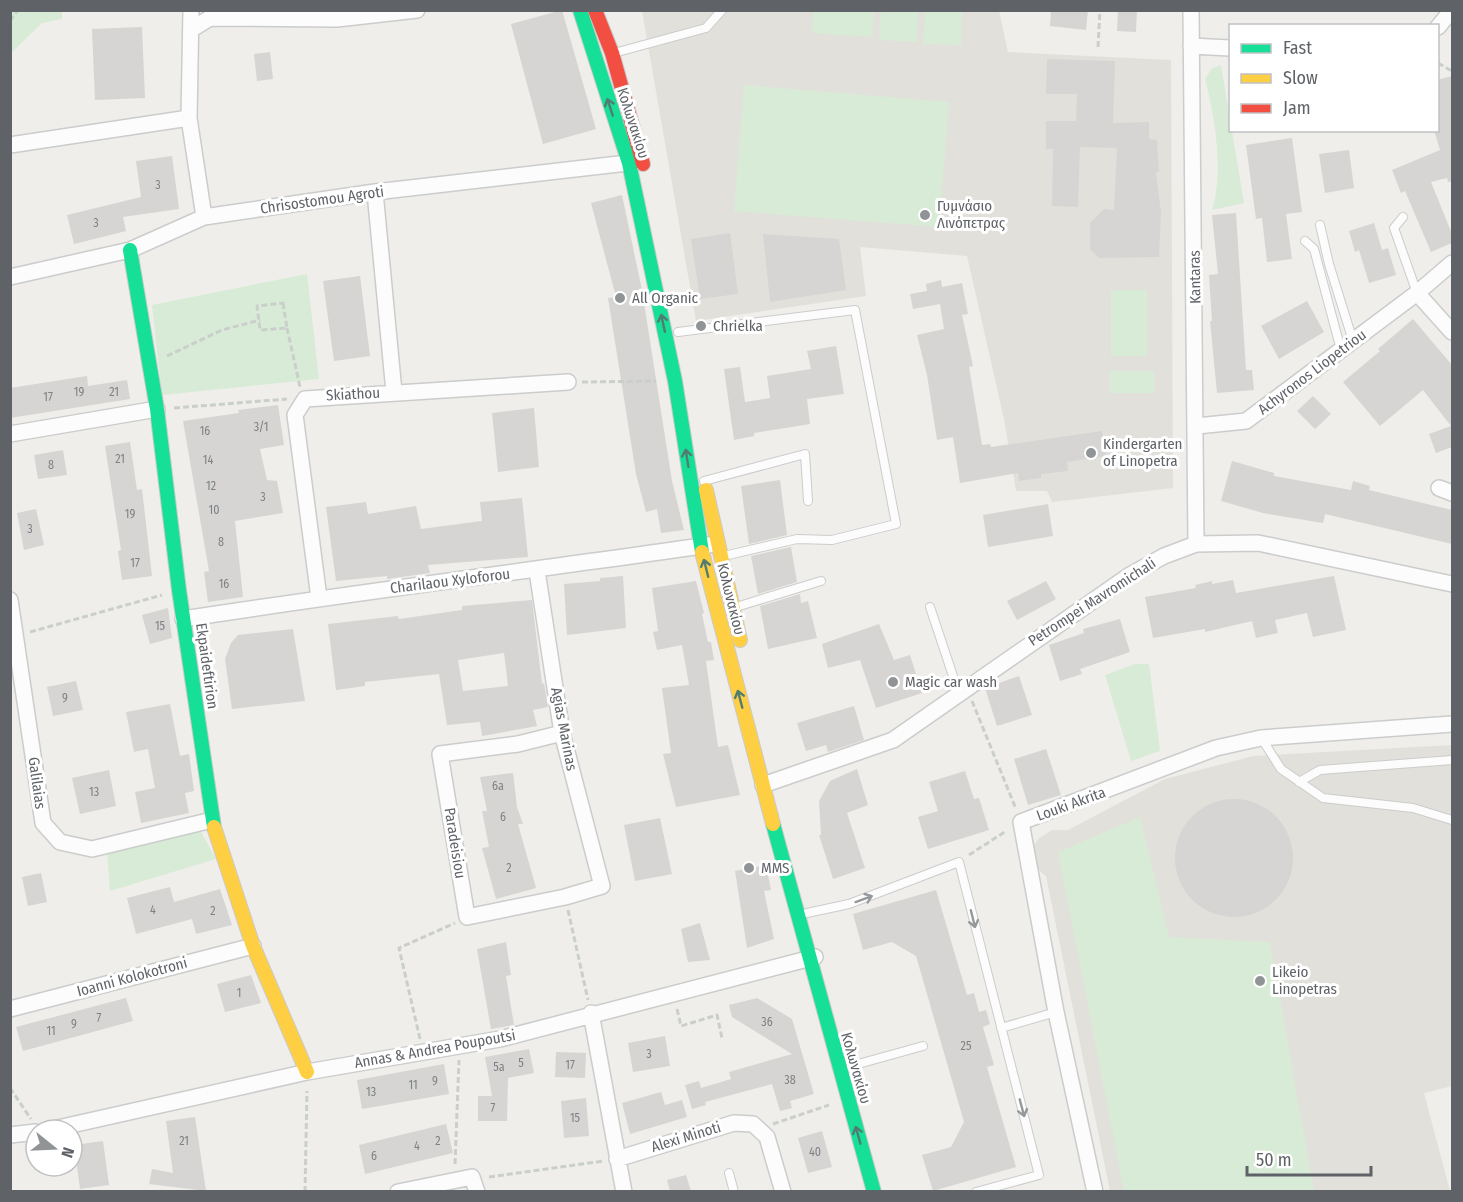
<svg xmlns="http://www.w3.org/2000/svg" width="1463" height="1202" font-family="'Fira Sans Condensed',sans-serif">
  <style>
    .education { fill: #e2e0da }
    .green { fill: #d8ebd6 }
    .building { fill: #d6d5d3; fill-rule: evenodd }
    .lines { fill: none; stroke-linecap: round; stroke-linejoin: round }
    .lane-casing { stroke: #cbcccc; stroke-width: 10 }
    .street-casing { stroke: #cbcccc; stroke-width: 18 }
    .fast-casing { stroke: #cacacb; stroke-width: 16 }
    .slow-casing { stroke: #cacacb; stroke-width: 16 }
    .jam-casing { stroke: #cacacb; stroke-width: 16 }
    .path { stroke: #cacfcc; stroke-width: 3; stroke-dasharray: 6 3; stroke-linecap: butt }
    .lane { stroke: #fdfcfc; stroke-width: 8 }
    .street { stroke: #fdfcfc; stroke-width: 15 }
    .fast { stroke: #16e098; stroke-width: 14 }
    .slow { stroke: #ffcf43; stroke-width: 14 }
    .jam { stroke: #f24e42; stroke-width: 14 }
    .oneway { stroke: #507c72 }
    .oneway2 { stroke: #96999c }
    .poi-dot { fill: #919496; stroke: #fff; stroke-width: 2 }
    .labels { text-anchor: middle; stroke-width: 6; stroke-linejoin: round; paint-order: stroke }
    .number-label { font-size: 12px; fill: #7e8184 }
    .street-label { font-size: 15px; fill: #5f6368; stroke: #fff }
    .poi-label { font-size: 15px; fill: #5f6368; stroke: #fff; text-anchor: start }
  </style>
  <rect width="100%" height="100%" fill="#efeeea"/>
  <path class="education" d="M642,11H999L1008,52L1171,60L1173,488L1052,502L1047,491H1016L1004,419L967,256L860,247L866,296L696,321Z
    M1452,745V1086L1424,1093L1450,1191H1110L1046,876L1037,869L1032,849L1038,839L1052,830H1068L1165,779L1253,756Z"/>
  <path class="green" d="M11,10L62,11V19L42,23L11,53Z
    M813,11H874L872,37L812,33Z
    M881,11H918L917,42L879,40Z
    M925,11H962L961,45L923,44Z
    M1221,65L1244,203L1212,210C1224,172 1215,117 1205,79L1212,68Z
    M744,85L949,102L939,227L734,211Z
    M307,274L319,379L162,395L152,305Z
    M1111,290H1147V356H1111Z
    M1110,371H1154V393H1110Z
    M1135,664H1149L1160,751L1131,761L1105,675Z
    M1140,817L1169,937L1270,942L1314,1191H1124L1058,852Z
    M200,830L216,859L110,891L107,851Z"/>
  <path class="building" d="M562,10L596,129L543,144L511,24Z
    M1051,10H1088L1086,30L1050,26Z
    M1118,10H1137L1136,32L1117,31Z
    M142,27L145,98L95,100L92,29Z
    M270,52L273,79L257,81L254,54Z
    M1047,59L1115,61L1113,123L1149,122V139L1157,140L1159,172H1156L1161,212L1159,257L1099,258L1090,249V223L1104,209L1114,210L1117,148L1080,147L1078,207L1052,206L1053,149H1046V121H1076L1077,94H1046Z
    M1452,76V181L1448,182L1447,178L1431,182L1452,234V243L1431,252L1405,191L1401,193L1392,170L1440,150L1434,130H1437V80Z
    M1292,138L1302,212L1286,214L1292,259L1267,262L1262,218L1256,219L1246,145Z
    M1349,150L1354,188L1325,193L1319,154Z
    M172,156L179,209L123,217L126,231L74,244L67,215L141,197L136,161Z
    M622,195L642,290L672,481L684,530L661,533L657,509L646,512L636,474L608,298L616,297L591,203Z
    M1236,213L1246,370H1252L1254,390L1217,393L1210,321H1212L1209,275L1218,274L1212,215Z
    M1374,223L1382,250L1388,248L1396,275L1369,283L1359,250L1355,252L1349,231Z
    M730,233L738,294L700,299L691,239Z
    M763,234L839,239L846,290L770,302Z
    M360,276L370,356L334,361L323,281Z
    M941,280L942,287L962,283L968,314L962,315L973,366L969,367L982,445L990,444L991,447L1102,431L1106,456L1067,462L1068,471L1041,474V478L1019,481L1018,473L960,483L953,437L937,440L927,375L917,335L944,329L940,304L913,309L910,294L927,291L926,284Z
    M1307,301L1324,332L1279,359L1261,326Z
    M1413,319L1452,365V447L1436,453L1429,434L1451,426L1423,390L1380,426L1343,382L1380,351L1378,349Z
    M836,346L844,394L807,399L810,424L754,433V436L734,440L724,369L740,367L745,402L770,398L767,376L811,369L807,351Z
    M87,376L88,386L127,380L130,399L10,418V388Z
    M1313,396L1331,414L1315,429L1297,411Z
    M278,405L284,445L260,449L267,480L277,481L283,513L235,521L243,597L208,602L204,572L209,571L183,421L239,413L238,410Z
    M534,408L539,467L498,472L492,413Z
    M130,442L137,490L142,489L152,576L122,580L118,551L121,550L105,446Z
    M63,450L67,475L38,479L34,455Z
    M1232,461L1274,473V476L1351,490L1353,481L1370,486L1369,490L1452,510V544L1325,514L1323,523L1263,513L1221,501Z
    M780,480L787,535L749,544L741,486Z
    M522,498L528,557L428,565L430,573L387,579V576L336,581L326,507L366,502L368,514L416,506L421,529L482,521L480,502Z
    M1048,504L1053,536L988,547L983,515Z
    M36,509L44,545L24,550L17,513Z
    M791,547L797,582L758,594L751,556Z
    M623,576L626,628L567,635L564,584L600,581V578Z
    M1334,576L1346,630L1313,637L1307,613L1275,620L1278,633L1256,638L1252,621L1205,632V629L1153,638L1145,597L1196,588L1195,585L1212,581V584L1233,580L1236,593Z
    M696,581L704,613L702,614L708,642H711L714,660L706,661L718,747L728,745L740,795L676,807L663,754L671,753L662,688L689,685L682,645L657,650L653,632L658,631L652,588Z
    M1046,581L1056,599L1017,620L1007,601Z
    M800,594L801,603L808,601L817,638L768,649L760,606Z
    M532,600L542,684L544,683L548,707L533,710L537,726L482,736L480,722L447,725L439,674L365,682V686L336,690L328,624L398,616L399,619L462,610V606ZM504,653L508,686L463,691L458,660Z
    M168,608L172,638L150,644L142,615Z
    M1120,619L1130,652L1080,669L1082,674L1060,681L1049,645L1084,633L1083,629Z
    M879,624L894,660L910,655L922,693L876,708L860,660L828,668L822,644Z
    M293,629L305,701L232,709L225,659L231,643L238,635Z
    M1019,676L1032,715L997,726L985,688Z
    M76,681L83,710L53,716L47,687Z
    M170,704L180,756L189,754L194,791L185,793L189,813L141,823L135,792L155,788L148,749L134,752L126,712Z
    M854,706L864,740L828,752L826,745L806,751L797,723Z
    M1046,749L1061,795L1028,805L1014,759Z
    M857,769L868,805L847,813L865,868L833,879L819,835H821L819,801L830,781Z
    M109,770L116,806L80,814L72,778Z
    M965,771L974,799L979,798L989,830L928,849L918,817L938,811L929,782Z
    M513,773L517,807L523,824H518L536,888L496,899L482,848L489,847L482,811H487L480,777Z
    M1175 858a59 59 0 1 1 118 0a59 59 0 1 1-118 0Z
    M660,818L672,874L635,881L624,825Z
    M766,865L771,890L764,891L774,939L747,948L735,871Z
    M41,873L47,902L28,906L22,877Z
    M170,887L174,902L220,889L232,925L196,934L192,919L136,934L127,898Z
    M936,890L967,995L974,993L979,1012L986,1010L990,1024L983,1027L994,1065L987,1067L1016,1167L933,1191L922,1155L951,1147L964,1122L916,956L892,942L863,950L853,914Z
    M700,923L710,960L688,962L681,929Z
    M506,942L511,975L506,976L514,1025L491,1029L477,949Z
    M251,975L261,1003L225,1012L217,984Z
    M126,998L133,1021L23,1051L16,1027Z
    M757,998L792,1019L814,1094L790,1101L792,1108L780,1111L772,1084L705,1102L706,1105L692,1109L685,1085L699,1081L701,1088L731,1079L729,1072L792,1054L732,1017L729,1005Z
    M665,1036L670,1066L633,1072L628,1043Z
    M529,1049L534,1073L508,1078L507,1121H478V1096H492L485,1057Z
    M556,1052L586,1053L585,1078L555,1077Z
    M444,1064L449,1094L362,1109L357,1080Z
    M661,1092L665,1105L682,1100L687,1117L630,1134L622,1103Z
    M586,1098L589,1136L564,1138L561,1101Z
    M195,1117L206,1191L149,1184L152,1169L173,1173L166,1121Z
    M446,1124L453,1153L365,1174L359,1145Z
    M822,1131L832,1167L808,1173L798,1138Z
    M103,1141L109,1185L80,1189L74,1145Z
    M686,1175L691,1191H670L667,1180Z"/>
  <g class="lines">
    <defs>
      <path id="lane" d="M614,53L706,28L722,10
        M1403,217L1394,228L1417,293
        M1320,225L1329,264L1353,341
        M1305,241L1314,249L1341,350
        M678,332L855,310L896,524L832,540L797,539L724,556
        M704,481L805,454L808,501
        M736,607L821,581
        M930,607L959,694
        M1262,739L1281,769L1323,798L1413,808L1452,820
        M1299,782L1320,770L1452,760
        M807,913L849,904L959,862L1039,1175L976,1192
        M1001,1028L1056,1012
        M851,1066L923,1046
        M729,1173L734,1192"/>
      <path id="street" d="M191,10L189,118L204,217
        M1191,10L1196,544
        M1438,27L1452,10
        M192,29L210,18L337,19L417,10
        M1191,46L1230,48
        M10,145L189,118
        M375,192L394,392
        M10,277L130,250L204,217L375,192L636,162
        M1417,293L1452,332
        M1197,426L1246,421L1417,293L1452,263
        M10,434L157,409
        M1439,488L1452,493
        M537,571L562,733L602,886L565,897L467,917L440,754L518,744L562,733
        M319,598L295,415L305,399L568,382
        M10,600L43,823L60,842L92,849L212,820
        M183,619C358,592 534,570 709,545
        M763,785L893,740L1130,575L1164,556L1196,544L1258,543L1452,584
        M10,1009L253,946
        M591,1013L624,1192
        M49,1130L307,1072L500,1039L815,957
        M10,1135L36,1132
        M617,1159L734,1123L753,1124L767,1137L783,1192
        M398,1192L472,1177L477,1192
        M1095,1192L1056,1012L1021,822L1216,748L1261,738L1452,724"/>
      <path id="fast" d="M580,10L629,163L675,381L702,552
        M130,250L157,409L179,590L214,827
        M773,824L874,1192"/>
      <path id="slow" d="M706,490L740,640
        M702,552L773,824
        M214,827L253,946L307,1072"/>
      <path id="jam" d="M595,10L612,53L643,164"/>
    </defs>
    <use href="#lane" class="lane-casing"/>
    <use href="#street" class="street-casing"/>
    <use href="#fast" class="fast-casing"/>
    <use href="#slow" class="slow-casing"/>
    <use href="#jam" class="jam-casing"/>
    <path class="path" d="M10,21L18,10
      M1098,47L1100,10
      M1438,63L1452,71
      M283,303L287,328L260,330L257,306Z
      M287,328L300,387
      M167,356L222,330L260,320
      M582,382L656,381
      M174,408L287,399
      M30,632L162,595
      M972,701L1016,809
      M969,855L1006,831
      M568,910L588,1000
      M677,1009L681,1026L717,1015L722,1038
      M420,1039L399,948L455,923
      M10,1088L31,1119
      M773,1124L829,1105
      M455,1164L459,1060
      M489,1177L604,1161
      M305,1192L307,1091"/>
    <use href="#lane" class="lane"/>
    <use href="#street" class="street"/>
    <use href="#fast" class="fast"/>
    <use href="#slow" class="slow"/>
    <use href="#jam" class="jam"/>
  </g>
  <defs><path id="oneway-shaft" d="M-6 0H5M1.5-3L5.5 0L1.5 3" fill="none" stroke-width="1.6" stroke-linecap="round" stroke-linejoin="round" transform="scale(1.5)"/></defs>
  <g class="oneway">
    <use href="#oneway-shaft" transform="translate(610 107) rotate(-108)"/>
    <use href="#oneway-shaft" transform="translate(663 323) rotate(-102)"/>
    <use href="#oneway-shaft" transform="translate(687 458) rotate(-99)"/>
    <use href="#oneway-shaft" transform="translate(706 568) rotate(-104)"/>
    <use href="#oneway-shaft" transform="translate(740 699) rotate(-105)"/>
    <use href="#oneway-shaft" transform="translate(858 1135) rotate(-106)"/>
  </g>
  <g class="oneway2">
    <use href="#oneway-shaft" transform="translate(864 899) rotate(-20)"/>
    <use href="#oneway-shaft" transform="translate(973 919) rotate(76)"/>
    <use href="#oneway-shaft" transform="translate(1022 1108) rotate(75)"/>
  </g>
  <g class="poi-dot">
    <circle cx="925" cy="215" r="6"/>
    <circle cx="620" cy="298" r="6"/>
    <circle cx="701" cy="326" r="6"/>
    <circle cx="1091" cy="453" r="6"/>
    <circle cx="893" cy="682" r="6"/>
    <circle cx="749" cy="868" r="6"/>
    <circle cx="1260" cy="981" r="6"/>
  </g>
  <g class="labels">
    <g class="number-label">
      <text x="158" y="189">3</text>
      <text x="96" y="227">3</text>
      <text x="79" y="396">19</text>
      <text x="114" y="396">21</text>
      <text x="48" y="401">17</text>
      <text x="261" y="431">3/1</text>
      <text x="205" y="435">16</text>
      <text x="120" y="463">21</text>
      <text x="208" y="464">14</text>
      <text x="51" y="469">8</text>
      <text x="211" y="490">12</text>
      <text x="263" y="501">3</text>
      <text x="214" y="514">10</text>
      <text x="130" y="518">19</text>
      <text x="30" y="533">3</text>
      <text x="221" y="546">8</text>
      <text x="135" y="567">17</text>
      <text x="224" y="588">16</text>
      <text x="160" y="630">15</text>
      <text x="65" y="702">9</text>
      <text x="498" y="790">6a</text>
      <text x="94" y="796">13</text>
      <text x="503" y="821">6</text>
      <text x="509" y="872">2</text>
      <text x="153" y="914">4</text>
      <text x="213" y="915">2</text>
      <text x="239" y="997">1</text>
      <text x="99" y="1022">7</text>
      <text x="767" y="1026">36</text>
      <text x="74" y="1028">9</text>
      <text x="51" y="1035">11</text>
      <text x="966" y="1050">25</text>
      <text x="649" y="1058">3</text>
      <text x="521" y="1067">5</text>
      <text x="570" y="1069">17</text>
      <text x="499" y="1071">5a</text>
      <text x="790" y="1084">38</text>
      <text x="435" y="1085">9</text>
      <text x="413" y="1089">11</text>
      <text x="371" y="1096">13</text>
      <text x="493" y="1112">7</text>
      <text x="575" y="1122">15</text>
      <text x="184" y="1145">21</text>
      <text x="438" y="1145">2</text>
      <text x="417" y="1150">4</text>
      <text x="815" y="1156">40</text>
      <text x="374" y="1160">6</text>
    </g>
    <g class="street-label">
      <text transform="translate(633 123) rotate(72)" y="5">Κολωνακίου</text>
      <text transform="translate(322 200) rotate(-8)" y="5">Chrisostomou Agroti</text>
      <text transform="translate(1195 277) rotate(-91)" y="5">Kantaras</text>
      <text transform="translate(1312 372) rotate(-37)" y="5">Achyronos Liopetriou</text>
      <text transform="translate(353 394) rotate(-3)" y="5">Skiathou</text>
      <text transform="translate(450 581) rotate(-7)" y="5">Charilaou Xyloforou</text>
      <text transform="translate(731 599) rotate(76)" y="5">Κολωνακίου</text>
      <text transform="translate(1092 602) rotate(-33)" y="5">Petrompei Mavromichali</text>
      <text transform="translate(207 666) rotate(82)" y="5">Ekpaideftirion</text>
      <text transform="translate(564 729) rotate(79)" y="5">Agias Marinas</text>
      <text transform="translate(37 783) rotate(82)" y="5">Galilaias</text>
      <text transform="translate(1071 804) rotate(-20)" y="5">Louki Akrita</text>
      <text transform="translate(455 843) rotate(81)" y="5">Paradeisiou</text>
      <text transform="translate(132 977) rotate(-15)" y="5">Ioanni Kolokotroni</text>
      <text transform="translate(435 1049) rotate(-10)" y="5">Annas &amp; Andrea Poupoutsi</text>
      <text transform="translate(856 1068) rotate(74)" y="5">Κολωνακίου</text>
      <text transform="translate(686 1137) rotate(-17)" y="5">Alexi Minoti</text>
    </g>
    <g class="poi-label">
      <text x="937" y="211">Γυμνάσιο<tspan x="937" dy="17">Λινόπετρας</tspan></text>
      <text x="632" y="303">All Organic</text>
      <text x="713" y="331">Chrielka</text>
      <text x="1103" y="449">Kindergarten<tspan x="1103" dy="17">of Linopetra</tspan></text>
      <text x="905" y="687">Magic car wash</text>
      <text x="761" y="873">MMS</text>
      <text x="1272" y="977">Likeio<tspan x="1272" dy="17">Linopetras</tspan></text>
    </g>
  </g>
  <rect width="1463" height="1202" fill="none" stroke="#5f6368" stroke-width="24"/>
  <rect x="1229" y="24" width="210" height="108" fill="#ffffff" stroke="#bfc1c3" stroke-width="1.5"/>
  <rect x="1241" y="44" width="30" height="9" fill="#16e098" stroke="#bfc1c3" stroke-width="1.5"/>
  <text x="1283" y="54" font-size="18" fill="#5f6368">Fast</text>
  <rect x="1241" y="74" width="30" height="9" fill="#ffcf43" stroke="#bfc1c3" stroke-width="1.5"/>
  <text x="1283" y="84" font-size="18" fill="#5f6368">Slow</text>
  <rect x="1241" y="104" width="30" height="9" fill="#f24e42" stroke="#bfc1c3" stroke-width="1.5"/>
  <text x="1283" y="114" font-size="18" fill="#5f6368">Jam</text>
  <g transform="translate(54 1148) rotate(108)"><circle r="28" fill="#ffffff" stroke="#bfc1c3" stroke-width="1.5"/>
  <path d="M0-4.5L10 22L0 15L-10 22Z" fill="#919496"/>
  <text y="-9" font-size="16" font-weight="bold" text-anchor="middle" fill="#5f6368">N</text>
  </g>
  <path d="M1247 1166v9h124v-9" fill="none" stroke="#5f6368" stroke-width="3"/>
  <text x="1256" y="1166" font-size="18" fill="#5f6368" stroke="#ffffff" stroke-width="4.5" paint-order="stroke">50 m</text>
</svg>
